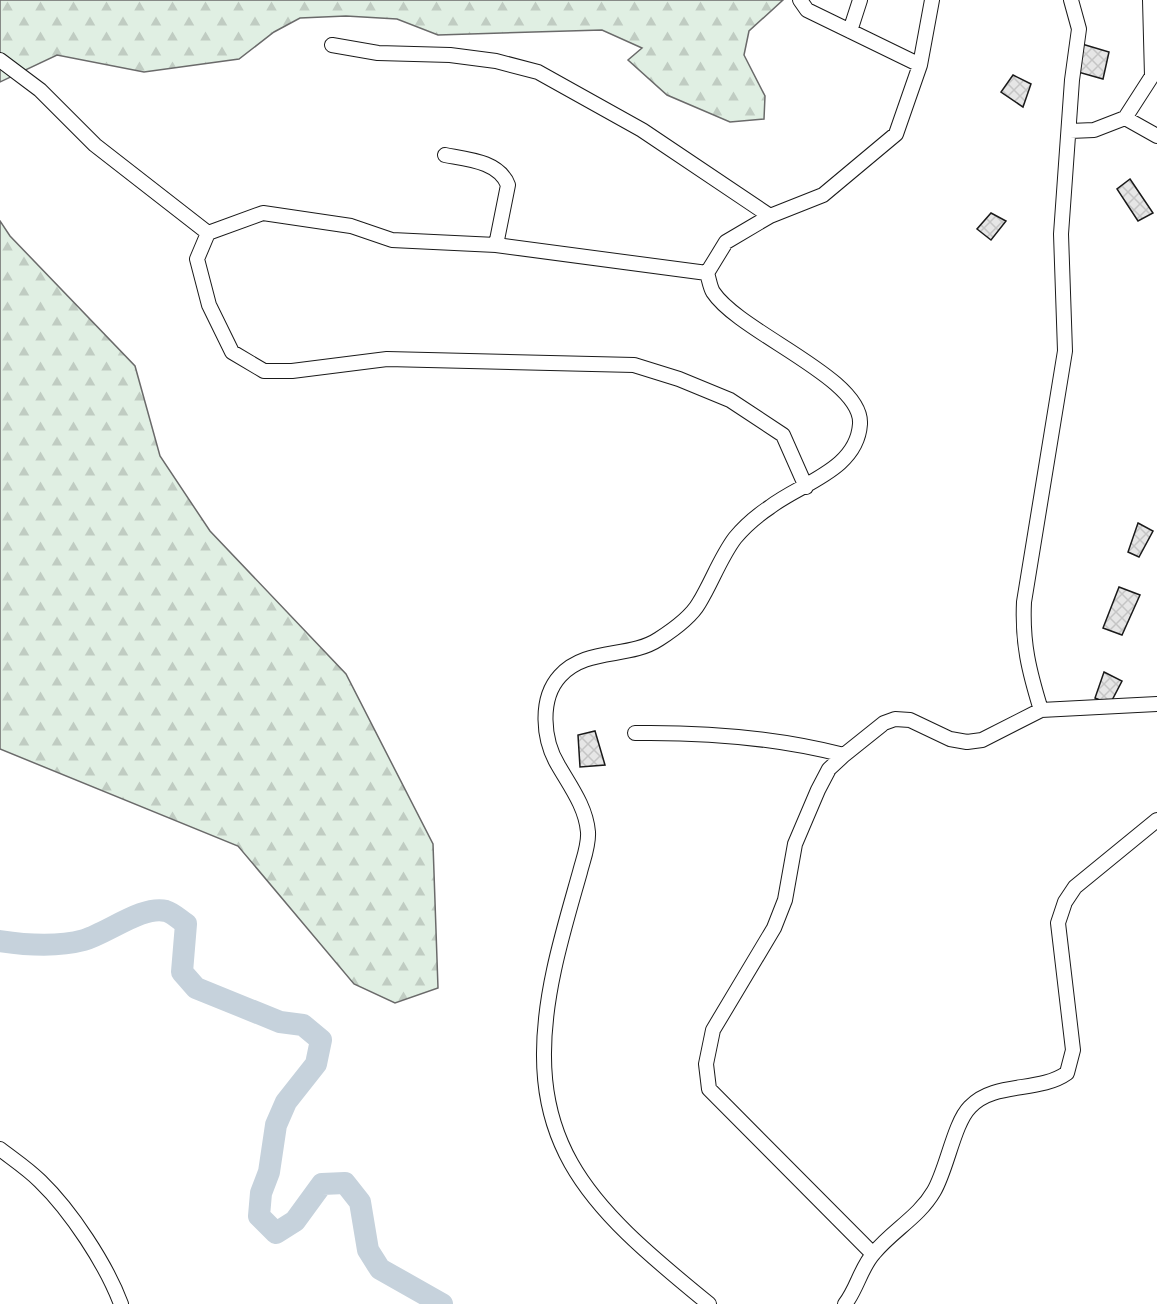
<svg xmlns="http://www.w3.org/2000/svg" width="1157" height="1304" font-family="Jost,sans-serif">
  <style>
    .forest { fill: url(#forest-firs); stroke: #6a6a6a; stroke-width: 1.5 }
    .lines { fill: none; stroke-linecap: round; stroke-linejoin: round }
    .river { stroke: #c6d2dc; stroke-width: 22 }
    .building { fill: url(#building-cross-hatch); stroke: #1a1a1a; stroke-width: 1.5 }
    .minor-casing { stroke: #1a1a1a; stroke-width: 16 }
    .minor { stroke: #fff; stroke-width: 14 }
  </style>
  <defs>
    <pattern id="forest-firs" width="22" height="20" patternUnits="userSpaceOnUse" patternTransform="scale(1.5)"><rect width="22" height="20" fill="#e0efe3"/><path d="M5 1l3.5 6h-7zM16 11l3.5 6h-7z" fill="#c0ccc2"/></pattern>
    <pattern id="building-cross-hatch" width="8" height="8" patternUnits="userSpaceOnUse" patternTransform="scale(1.5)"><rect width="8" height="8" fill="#e6e6e6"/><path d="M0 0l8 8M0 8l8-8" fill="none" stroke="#c5c5c5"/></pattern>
  </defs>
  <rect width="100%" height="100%" fill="#fff"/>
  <path class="forest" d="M0,0H783L749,31L744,55L765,96L764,119L730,122L667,95L628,60L642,48L602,30L438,35L397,19L346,16L300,18L274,32L239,59L144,72L57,55L0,82Z
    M0,221L10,236L135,366L160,456L210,531L346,674L433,844L438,988L395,1003L354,984L238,846L0,749Z"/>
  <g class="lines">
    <path class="river" d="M0,941C26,945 58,947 84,940C108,933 143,905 166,911C173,913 180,920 186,924L182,972L196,988L280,1022L303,1025L321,1040L316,1064L286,1102L276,1125L269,1172L261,1193L259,1216L276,1233L295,1221L322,1184L345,1183L360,1202L368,1250L380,1269L442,1304"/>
  </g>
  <path class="building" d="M1082,44L1109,52L1103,79L1078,72Z
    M1013,75L1031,84L1023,107L1001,92Z
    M1130,179L1153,213L1138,221L1117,189Z
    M991,213L1006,221L991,240L977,229Z
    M1138,523L1153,531L1139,557L1128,552Z
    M1119,587L1140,595L1122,635L1103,628Z
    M1104,672L1122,681L1110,704L1095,698Z
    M595,731L605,765L580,767L578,735Z"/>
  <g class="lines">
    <defs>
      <path id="minor" d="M800,0L807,10L920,65
        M850,31L860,0
        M332,45L378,53L450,55L496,61L538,72L642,130L770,216
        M0,60L40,90L95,145L208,233
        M1125,118L1157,136
        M1070,131L1094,130L1125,118L1152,76L1150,0
        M445,155C466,159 499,161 508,185L496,245
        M707,273L496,245L392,240L351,226L263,213L208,233L197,259L209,305L232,352L264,371H292L387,359L634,365L679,379L730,400L783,435L806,487
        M1041,710C1029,671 1022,643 1024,602L1065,351L1061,234L1072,80L1079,29L1071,0
        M635,733C706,732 774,737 844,755
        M0,1149C13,1159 28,1169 40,1181C71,1211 106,1264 121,1304
        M873,1254L709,1089L706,1064L713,1030L774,928L785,900L795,844L818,790L829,769L844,755L884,723L895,719L910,720L950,739L967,742L982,740L1041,710L1157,704
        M709,1304C585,1203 517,1141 554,970C561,937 571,904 580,872C583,860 589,845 588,832C586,807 570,786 558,765C543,740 539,699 560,676C586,647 629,659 659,639C673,630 691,617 699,603C712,582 720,558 735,538C744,527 758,515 770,507C801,483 857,470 860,424C863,378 740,333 713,292C710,287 709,279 707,273L726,242L770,216L823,195L896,134L920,65L932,0
        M845,1304C857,1289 861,1267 874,1253C893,1230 919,1217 934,1191C947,1169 954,1123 970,1107C994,1081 1039,1093 1067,1073L1073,1050L1058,923L1065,902L1075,887L1157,820"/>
    </defs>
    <use href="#minor" class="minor-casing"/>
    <use href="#minor" class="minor"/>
  </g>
</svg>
